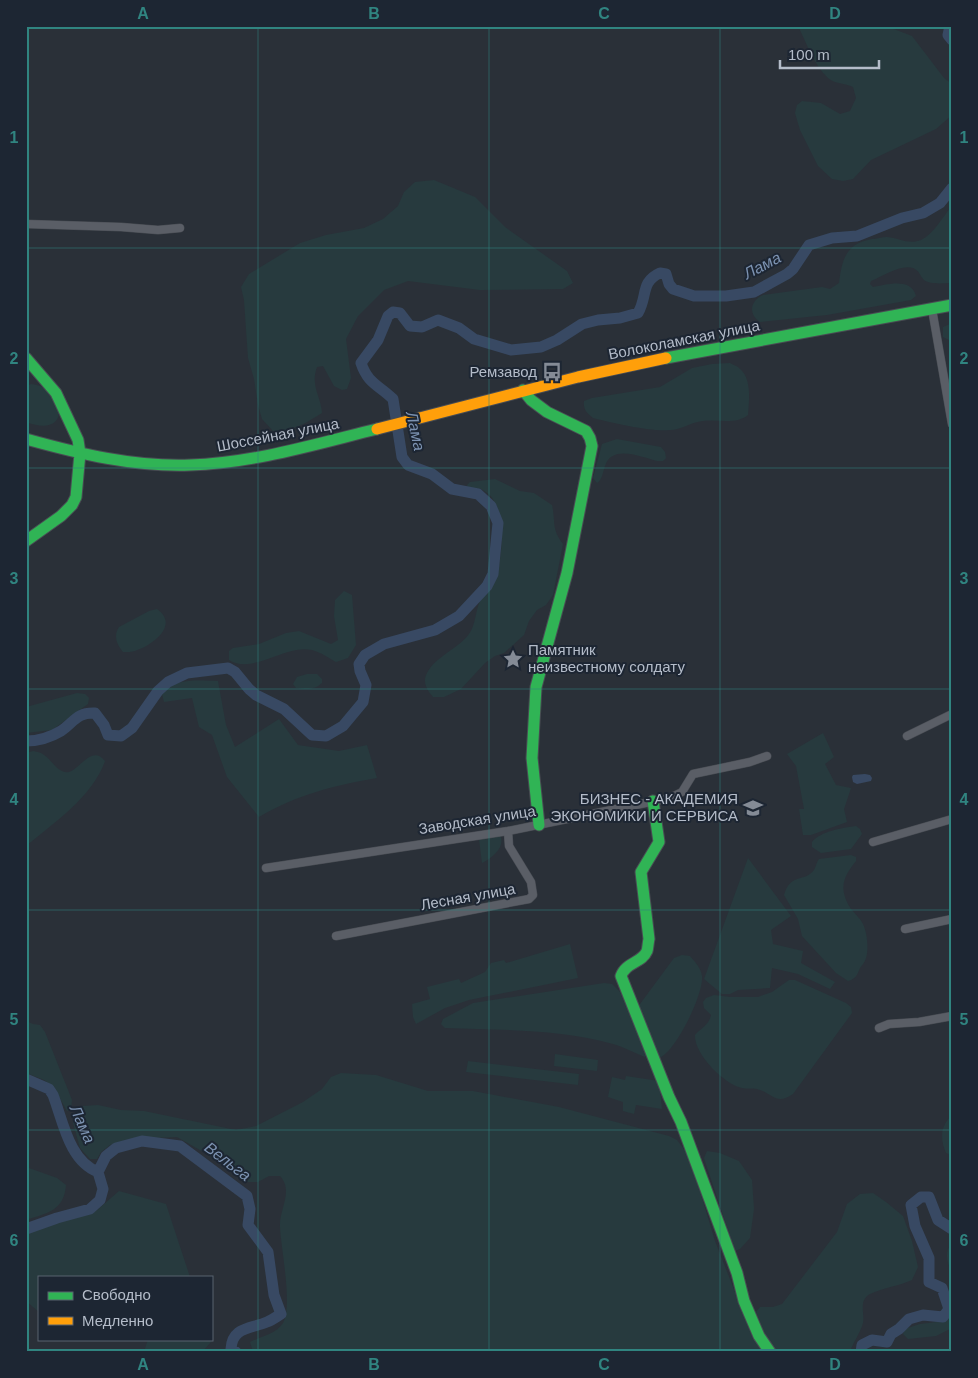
<svg xmlns="http://www.w3.org/2000/svg" width="978" height="1378" font-family="Arial,sans-serif">
  <style>
    .green { fill: #273a3e }
    .water { fill: #384963 }
    .lines { fill: none; stroke-linecap: round; stroke-linejoin: round }
    .river { stroke: #384963; stroke-width: 11 }
    .street-casing { stroke: #484c53; stroke-width: 9 }
    .fast-casing { stroke: #484c53; stroke-width: 13 }
    .slow-casing { stroke: #484c53; stroke-width: 13 }
    .street { stroke: #5a5e66; stroke-width: 8 }
    .fast { stroke: #30b455; stroke-width: 11 }
    .slow { stroke: #ff9f0a; stroke-width: 11 }
    .grid { fill: none; stroke: #308480; stroke-width: 1; stroke-opacity: 0.55 }
    .labels { text-anchor: middle; stroke-width: 4; stroke-linejoin: round; paint-order: stroke }
    .street-label { font-size: 15px; fill: #b4bcc9; stroke: #1d2633 }
    .poi-label { font-size: 15px; fill: #b4bcc9; stroke: #1d2633; text-anchor: end }
    .water-label { font-size: 16px; font-style: italic; fill: #7c92b1; stroke: #1d2633 }
    .neatline { fill: none; stroke: #308480; stroke-width: 2 }
    .grid-label { font-size: 16px; text-anchor: middle; font-weight: bold; fill: #308480 }
  </style>
  <rect width="100%" height="100%" fill="#2a3038"/>
  <path class="green" d="M798,26H886L912,36L944,78L952,84V115L936,129L871,160L853,179L843,181L832,179L818,166L800,130L795,113L797,105L802,101L821,103L840,114L850,111L856,98L853,87C845,83 835,84 828,78C814,65 806,42 798,26Z
    M434,180L475,197L505,227L567,271L573,283L563,289L480,290L408,281L384,290L358,316L346,339L351,378L347,389L342,390L334,386L323,366L317,367C310,386 321,396 322,413C306,423 292,432 273,431L262,419L258,405L254,379L248,358L244,300L241,287L249,274L300,243L326,235L364,228L383,219L398,206L404,192L415,182Z
    M952,206V283C944,283 931,285 924,280C920,276 919,270 913,268C901,264 883,276 871,281L870,284L873,287C886,285 911,277 916,296L911,300L827,315L760,322C748,314 750,301 763,295L822,287L830,289L839,283C842,260 845,244 872,239C877,239 882,237 887,237C899,238 909,245 921,240C934,234 943,216 952,206Z
    M952,323V341H951L943,337V327Z
    M730,363C733,365 738,366 740,369C752,379 749,401 748,415C736,425 718,419 703,421C691,422 681,430 670,430C651,432 612,423 593,418C587,413 583,410 584,401L592,398L660,387L692,368L712,364Z
    M31,384C66,387 73,440 26,422V386Z
    M617,439L661,447L665,452L666,458L663,461H657C641,457 612,444 605,466C603,472 602,480 597,483L593,478L602,444Z
    M495,479L520,491L534,493L552,505C556,523 551,528 563,544L553,595L546,605L537,610L529,621L524,635L504,653L495,656L485,663L461,689L444,697H433C427,690 422,682 427,673C436,656 458,649 469,634C476,624 475,612 480,601C483,594 491,591 494,583C503,561 510,499 480,489C476,488 472,489 468,488L467,485L470,482Z
    M344,591L352,595L356,645L348,658L336,662C329,658 320,652 312,650C284,644 254,675 229,660V651L233,648L259,644L286,633L299,631L331,644L338,640L334,616L335,600Z
    M157,609C180,625 152,646 135,651C132,652 127,652 123,652C117,645 113,636 119,627L149,611Z
    M307,674H317L322,679V683C313,691 306,689 296,688L293,684L297,677Z
    M218,681L226,725L235,747L279,719L298,745L339,751L367,745L377,778C332,786 299,794 259,817L227,777L212,735L199,727L192,698L164,702L162,694C174,677 200,681 218,681Z
    M77,693L85,694L89,698L88,704L52,730L26,733V707Z
    M823,733L834,757L825,764L836,785L851,788L844,809L847,822L811,835H803L799,809H804L796,766L787,754Z
    M33,751C37,752 41,752 44,755C52,760 58,774 69,772C80,769 92,744 105,761C93,796 54,823 26,846V753Z
    M856,826L860,829L862,834L851,849L821,853L812,847V842C821,831 842,828 856,826Z
    M500,835C506,847 492,858 482,863L479,839Z
    M851,855L856,857V861C843,877 838,889 851,909C855,914 860,918 863,924C867,932 869,949 866,958C865,962 862,965 860,968C857,975 856,979 848,981L836,973L802,936L798,919L784,895C791,872 804,883 814,870C816,867 816,863 819,859Z
    M748,858L791,916L771,930L773,944L803,951L801,963L835,982L830,989L798,974L772,968L770,988L738,990L730,994H722L704,979Z
    M570,944L578,978L469,1000L445,1008L416,1024L413,1017L412,1004L430,999L427,987L459,979L461,983L485,972L491,963L504,960L506,963Z
    M682,955L690,956C695,962 701,968 702,976C704,993 676,1052 659,1058L640,1011V1004L674,958Z
    M789,980H795L846,1003L851,1007L852,1013L793,1094C776,1106 773,1093 757,1089C753,1088 747,1089 742,1088C724,1084 694,1054 695,1035C701,1028 709,1025 711,1015L704,1008L703,1002L706,998L714,995L730,997H758L772,992Z
    M604,983L612,984L620,992L650,1055L645,1057C635,1053 624,1047 613,1044C559,1029 501,1030 445,1028L441,1024L443,1019L473,1003Z
    M26,1021L33,1024L40,1025L45,1032L72,1100L71,1109L67,1111L54,1088L44,1080L26,1073Z
    M555,1054L598,1060L597,1071L554,1066Z
    M468,1061L579,1074L578,1085L466,1072Z
    M341,1073L376,1075L428,1091H473L559,1107L669,1136L677,1140L686,1152L700,1191L715,1241L751,1333L762,1352H253L250,1342C262,1336 276,1334 283,1323C293,1306 281,1249 280,1227C279,1209 294,1191 280,1176H269L258,1182H247L214,1158L177,1137L129,1139L110,1145L101,1152L97,1159H90L80,1148L73,1123L75,1114L82,1106L98,1105L121,1110L144,1111L236,1130L256,1126L303,1102L322,1089L331,1077Z
    M626,1076L659,1081L662,1109L636,1105L634,1114L623,1111V1102L608,1097L612,1077L625,1080Z
    M952,1115V1155L946,1153C940,1139 940,1126 952,1115Z
    M707,1151L720,1153L739,1161L752,1180L754,1209L750,1238L740,1249L735,1251L704,1158Z
    M29,1168L57,1178L66,1185C64,1211 47,1213 26,1220V1169Z
    M119,1191L166,1204L190,1277H39V1312L26,1301V1231L96,1211Z
    M873,1193L886,1202L903,1216L912,1241L918,1267L912,1280C899,1286 882,1288 870,1294C858,1301 865,1313 863,1323C860,1334 853,1342 850,1352H775L767,1341L756,1312L760,1307H773L782,1304L837,1232L847,1204L860,1194Z
    M952,1243V1274C948,1263 943,1253 952,1243Z
    M952,1315V1328L936,1336L908,1339L903,1334L905,1329L920,1324L945,1321Z
    M148,1339H210L211,1342L202,1352H144Z"/>
  <path class="water" d="M865,774L870,775L872,778L871,781L857,784L853,782L852,777L853,775Z"/>
  <g class="lines">
    <path class="river" d="M950,26L948,35L952,40
      M26,741C38,741 51,737 61,731C74,722 77,712 95,713L104,725L108,735L121,736L132,728L158,691L168,682L187,673L228,668L235,672L249,689L256,695L284,709L312,735L326,736L343,726L363,702L366,685L360,671L359,664L365,655L384,644L435,630L459,616L487,586L493,574L498,523L491,506L478,494L452,489L432,474L408,465L402,457L393,399C379,385 368,384 361,363L378,340L388,316L393,312L400,313L410,326L422,327L438,320L459,328L474,339L511,350L541,347L557,340L582,324L598,320L620,318L638,313C648,296 640,282 660,273L666,274L669,284L673,289L694,296H726L754,292L787,274L793,269L809,245L832,238L857,236L902,218L923,213L940,203L952,188
      M26,1079L49,1089L53,1095C63,1121 69,1161 98,1172L103,1189L100,1200L90,1209L57,1218L26,1229
      M98,1172L106,1156L116,1148L142,1141L180,1146L247,1196L250,1209L248,1225L268,1252L274,1295L281,1314C276,1317 272,1320 267,1322C250,1329 232,1327 231,1349L236,1352
      M861,1352L862,1345L872,1340L887,1342L891,1334L899,1329L909,1319L923,1315L943,1317L949,1309L942,1288L929,1282V1258L915,1226L911,1205L921,1197H929L938,1220L952,1229"/>
    <defs>
      <path id="street" d="M26,224L121,227L158,230L180,228
        M932,309L952,424
        M907,736L952,714
        M873,842L952,819
        M266,868L508,831L670,798L682,792L693,774L750,762L767,756
        M905,929L952,919
        M336,936L529,899L533,895L531,882L509,846L508,831
        M879,1028L889,1024L919,1022L952,1016"/>
      <path id="fast" d="M26,358L56,393L78,440L80,453L76,497L72,505L61,516L26,541
        M666,358L952,305
        M523,390L531,400L547,412L586,431L590,438L592,446L567,573L536,687L532,758L539,825
        M26,439C80,454 134,467 190,465C254,463 316,444 377,429
        M653,801L659,842L641,872L649,939C648,943 648,948 647,951C642,963 626,962 621,976L669,1097L681,1122L737,1273L744,1301L759,1336L770,1352"/>
      <path id="slow" d="M377,429L578,377L666,358"/>
    </defs>
    <use href="#street" class="street-casing"/>
    <use href="#fast" class="fast-casing"/>
    <use href="#slow" class="slow-casing"/>
    <use href="#street" class="street"/>
    <use href="#fast" class="fast"/>
    <use href="#slow" class="slow"/>
  </g>
  <path class="grid" d="M258,26V1352M489,26V1352M720,26V1352M26,248H952M26,468H952M26,689H952M26,910H952M26,1130H952"/>
  <defs>
    <symbol id="bus-bare" viewBox="-9 -9 18 18"><path d="M-5-6H5V4H4V6H2V4H-2V6H-4V4H-5ZM-3.5-4V0h7V-4ZM-3.5 1.2v1.5H-2V1.2ZM2 1.2v1.5H3.5V1.2Z" fill="#848b96" stroke="#1d2633" stroke-width="2.5" paint-order="stroke"/></symbol>
    <symbol id="sight-bare" viewBox="-9 -9 18 18"><path d="M0-6L1.8-2.2L6-1.7L2.9 1.2L3.7 5.4L0 3.3L-3.7 5.4L-2.9 1.2L-6-1.7L-1.8-2.2Z" fill="#848b96" stroke="#1d2633" stroke-width="2.5" paint-order="stroke"/></symbol>
    <symbol id="university-bare" viewBox="-9 -9 18 18"><path d="M0-5L7-2L0 1L-7-2ZM-4 1L0 2.5L4 1V4Q0 6-4 4Z" fill="#848b96" stroke="#1d2633" stroke-width="2.5" paint-order="stroke"/></symbol>
  </defs>
  <g fill-rule="evenodd">
    <use href="#bus-bare" x="538" y="358" width="28" height="28"/>
    <use href="#sight-bare" x="499" y="645" width="28" height="28"/>
    <use href="#university-bare" x="739" y="794" width="28" height="28"/>
  </g>
  <g class="labels">
    <g class="street-label">
      <text transform="translate(684 340) rotate(-11)" y="5">Волоколамская улица</text>
      <text transform="translate(278 435) rotate(-11)" y="5">Шоссейная улица</text>
      <text transform="translate(477 820) rotate(-9)" y="5">Заводская улица</text>
      <text transform="translate(468 897) rotate(-10)" y="5">Лесная улица</text>
    </g>
    <g class="poi-label">
      <text x="537" y="377">Ремзавод</text>
      <text x="528" y="655" text-anchor="start">Памятник<tspan x="528" dy="17">неизвестному солдату</tspan></text>
      <text x="738" y="804">БИЗНЕС - АКАДЕМИЯ<tspan x="738" dy="17">ЭКОНОМИКИ И СЕРВИСА</tspan></text>
    </g>
    <g class="water-label">
      <text transform="translate(762 265) rotate(-28)" y="6">Лама</text>
      <text transform="translate(416 431) rotate(78)" y="6">Лама</text>
      <text transform="translate(83 1124) rotate(66)" y="6">Лама</text>
      <text transform="translate(228 1161) rotate(37)" y="6">Вельга</text>
    </g>
  </g>
  <rect width="978" height="1378" fill="none" stroke="#1d2633" stroke-width="55"/>
  <rect x="38" y="1276" width="175" height="65" fill="#1d2633" stroke="#59626f"/>
  <rect x="48" y="1292" width="25" height="8" fill="#30b455" stroke="#59626f"/>
  <text x="82" y="1300" font-size="15" fill="#b4bcc9">Свободно</text>
  <rect x="48" y="1317" width="25" height="8" fill="#ff9f0a" stroke="#59626f"/>
  <text x="82" y="1326" font-size="15" fill="#b4bcc9">Медленно</text>
  <path d="M780 60v8h99v-8" fill="none" stroke="#b4bcc9" stroke-width="2.5"/>
  <text x="788" y="60" font-size="15" fill="#b4bcc9" stroke="#1d2633" stroke-width="4" paint-order="stroke">100 m</text>
  <rect x="28" y="28" width="922" height="1322" class="neatline"/>
  <g class="grid-label">
    <text x="143" y="19">A</text>
    <text x="374" y="19">B</text>
    <text x="604" y="19">C</text>
    <text x="835" y="19">D</text>
    <text x="14" y="143">1</text>
    <text x="964" y="143">1</text>
    <text x="14" y="364">2</text>
    <text x="964" y="364">2</text>
    <text x="14" y="584">3</text>
    <text x="964" y="584">3</text>
    <text x="14" y="805">4</text>
    <text x="964" y="805">4</text>
    <text x="14" y="1025">5</text>
    <text x="964" y="1025">5</text>
    <text x="14" y="1246">6</text>
    <text x="964" y="1246">6</text>
    <text x="143" y="1370">A</text>
    <text x="374" y="1370">B</text>
    <text x="604" y="1370">C</text>
    <text x="835" y="1370">D</text>
  </g>
</svg>
